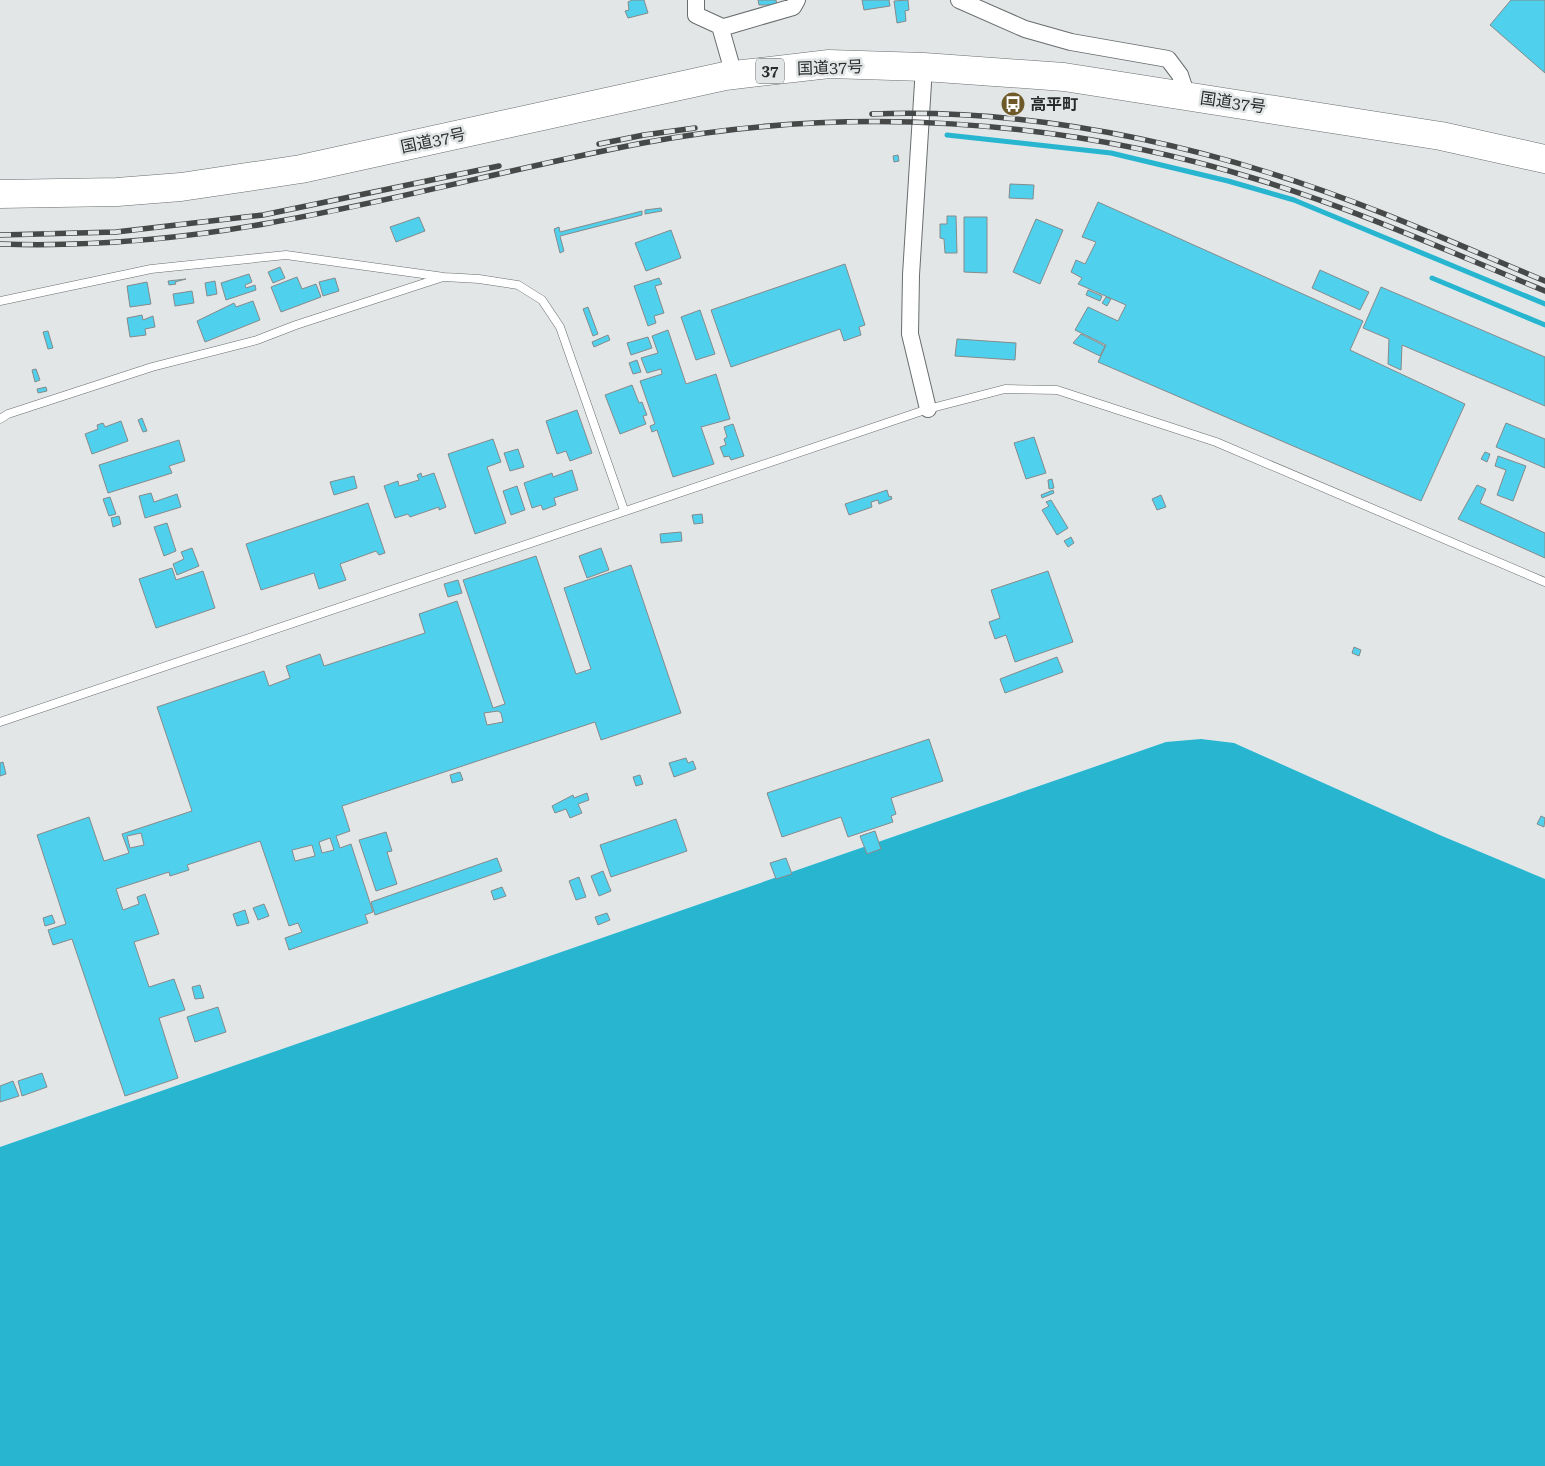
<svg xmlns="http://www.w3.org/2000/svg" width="1545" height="1466" font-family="'Roboto Serif','Noto Sans JP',serif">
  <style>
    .water { fill: #27b5d0 }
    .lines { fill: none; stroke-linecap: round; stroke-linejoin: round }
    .stream { stroke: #27b5d0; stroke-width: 5 }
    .building { fill: #4fd1ed; stroke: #868a8a; fill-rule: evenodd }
    .lane-casing { stroke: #696d6e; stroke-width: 9 }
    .street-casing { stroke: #696d6e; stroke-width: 18 }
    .highway-casing { stroke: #696d6e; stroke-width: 29 }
    .lane { stroke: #fff; stroke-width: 8 }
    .street { stroke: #fff; stroke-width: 16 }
    .highway { stroke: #fff; stroke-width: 28 }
    .rail-casing { stroke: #474949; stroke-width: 5.5 }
    .rail { stroke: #e2e6e7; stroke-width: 4; stroke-dasharray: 11; stroke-linecap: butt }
    .labels { text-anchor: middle; stroke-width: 5; stroke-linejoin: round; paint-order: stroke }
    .shield { fill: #e2e6e7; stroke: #616464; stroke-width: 1 }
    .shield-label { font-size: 15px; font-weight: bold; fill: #2a2c2c }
    .street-label { font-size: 16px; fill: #2a2c2c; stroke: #e2e6e7 }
    .poi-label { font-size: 16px; font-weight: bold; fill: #2a2c2c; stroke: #e2e6e7; text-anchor: start }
  </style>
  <rect width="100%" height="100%" fill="#e2e6e7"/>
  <path class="water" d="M1201,739L1234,743L1442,836L1545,879V1466H0V1147L1166,742Z"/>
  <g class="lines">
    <path class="stream" d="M947,135L1111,153L1228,181L1294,200L1545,304
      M1432,278L1545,325"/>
  </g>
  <path class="building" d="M632,0H644L648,13L628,18L625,11L629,10L628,2Z
    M758,0H776L777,5H759Z
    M862,0H889L890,6L864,10Z
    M908,0L909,10L905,11L906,21L897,23L894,1Z
    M1511,0H1545V73L1490,25Z
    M898,155L899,161L894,162L893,156Z
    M1010,184L1034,185L1033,199L1009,198Z
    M1098,202L1363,321L1350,350L1465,404L1421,501L1098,362L1106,345L1075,330L1088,307L1118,321L1126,305L1078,284L1082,278L1071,272L1076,260L1085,264L1096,242L1082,237Z
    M661,208L662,211L645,214V210Z
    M642,211V215L560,236L564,251L560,253L554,229L559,227L560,232Z
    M947,216H956L957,253H945L944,239L940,238V224H947Z
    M419,217L425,231L396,242L390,227Z
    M964,217H987V273L964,272Z
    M1036,219L1063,230L1040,284L1013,272Z
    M671,230L681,258L646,271L635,243Z
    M845,264L865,325L859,327L861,335L844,341L840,329L731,367L711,310Z
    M280,267L285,278L273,283L268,272Z
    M1320,270L1369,292L1360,310L1312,288Z
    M249,274L252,282L245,285L246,288L255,285L256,290L226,300L221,283Z
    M297,277L302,289L316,284L321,297L281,312L271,287Z
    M335,278L339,291L323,296L319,282Z
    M659,278L662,284L655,286L664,313L654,316L656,323L648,326L634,286Z
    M186,279L175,282L176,284L169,285L168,281Z
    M215,281L217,294L207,296L205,283Z
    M147,282L151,304L130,307L127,286Z
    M1381,287L1545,357V406L1402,345L1401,370L1388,364L1389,339L1363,328Z
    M1088,290L1102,296L1100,301L1086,295Z
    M192,291L194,303L175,306L173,294Z
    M1106,297L1111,299L1107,306L1102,303Z
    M253,301L260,320L205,342L197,321L234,303L236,307Z
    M588,307L598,334L593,336L583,309Z
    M700,310L715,354L696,360L681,317Z
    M142,315L143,320L153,316L155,327L145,329L146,335L130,337L127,318Z
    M668,330L686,384L716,374L730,419L701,427L714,464L673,477L657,430L652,432L650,426L655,424L640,381L662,374L661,369L647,373L641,358L658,353L652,336Z
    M48,331L53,348L48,349L43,332Z
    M1081,334L1105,346L1100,356L1073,343Z
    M608,335L610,340L594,347L592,342Z
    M648,337L652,348L631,355L627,343Z
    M957,339L1016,343L1015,360L955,356Z
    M637,360L641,372L633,374L629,363Z
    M36,369L40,380L35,382L32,370Z
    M632,385L639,403L642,402L647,415L643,416L646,424L620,434L605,395Z
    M46,387L47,391L38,393L37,389Z
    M577,410L592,453L570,461L566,451L557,454L546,421Z
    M142,418L147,431L143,432L138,420Z
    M121,421L128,441L92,454L85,434L98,429L97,425L103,423L105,427Z
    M1506,423L1545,439V468L1496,447Z
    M733,424L744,456L731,460L729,456L724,457L720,447L726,445L724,439L727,437L724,427Z
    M1034,437L1046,473L1026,479L1014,443Z
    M493,439L501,462L487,467L506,523L475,534L448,454Z
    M179,440L185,461L169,466L172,473L108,493L99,465Z
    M518,449L524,467L510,471L504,453Z
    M1485,452L1490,454L1487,462L1481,459Z
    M1498,456L1526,466L1513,501L1497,495L1506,470L1495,466Z
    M572,470L578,490L554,498L556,505L543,510L541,505L532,508L524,483L552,473L553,477Z
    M421,473L422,477L434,473L446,507L439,510V507L410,517L408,514L395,518L384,486L398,481L399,486L419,480L417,475Z
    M354,476L357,488L334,495L330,482Z
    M1052,479L1054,488L1049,489L1048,480Z
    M1477,485L1486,489L1480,503L1545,533V558L1458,519Z
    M517,486L525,510L511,515L503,491Z
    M887,490L889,497L891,496L892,499L879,504L878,500L871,502L872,507L849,515L845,504Z
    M1053,490L1054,493L1042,498L1041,495Z
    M151,493L154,502L177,494L181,507L145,518L139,496Z
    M1161,495L1166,507L1157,510L1152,499Z
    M110,497L116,514L109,516L103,499Z
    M1051,500L1068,528L1057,535L1042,510L1049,506L1046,502Z
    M368,503L385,553L379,555L376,551L340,564L346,580L319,589L314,573L261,590L246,544Z
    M702,514L703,523L694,524L692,515Z
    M119,516L121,524L113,527L111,518Z
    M167,523L176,551L164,556L154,527Z
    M681,532L682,541L661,543L660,534Z
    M1071,537L1074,543L1068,547L1064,541Z
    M192,548L199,566L177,575L173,564L184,559L181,552Z
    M601,548L609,570L587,578L579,556Z
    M536,556L576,674L591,669L564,588L631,565L681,713L601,740L595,722L342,806L350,831L336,836L340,848L351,844L373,912L365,915L368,923L289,950L285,938L302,932L298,923L289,926L260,841L187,865L189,870L170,876L169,872L116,889L123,910L139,904L137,897L145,894L159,934L134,942L149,987L174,979L185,1010L159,1018L178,1078L125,1096L72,939L53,945L48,930L66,924L37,835L89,817L104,861L129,853L122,834L192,811L157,707L264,671L269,686L290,678L286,666L320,654L324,666L425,633L419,614L457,601L493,708L505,704L463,580ZM498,711L501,713L503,722L487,725L484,713ZM141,833L144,845L130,848L127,836ZM330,838L334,850L322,853L319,842ZM312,845L315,856L295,861L292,850Z
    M172,568L176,580L203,571L215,608L156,628L139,579Z
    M1048,571L1073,642L1015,662L1006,635L995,639L989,622L1000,618L991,590Z
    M458,580L462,593L448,597L444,584Z
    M1354,647L1361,650L1359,656L1352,653Z
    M1057,657L1063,672L1005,693L1000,679Z
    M929,739L943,781L891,798L896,814L891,816L893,822L848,837L841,817L782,837L767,793Z
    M686,758L688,763L693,761L696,769L674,777L669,763Z
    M3,762L6,774L0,776V763Z
    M460,772L463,780L452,783L450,775Z
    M640,775L643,784L636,786L633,777Z
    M587,793L589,800L578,804L582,813L570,818L566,809L555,813L552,806L573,795L574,798Z
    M1541,816L1545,818L1544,827L1537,824Z
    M676,819L687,851L611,877L600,845Z
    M875,831L881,849L867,854L860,836Z
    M386,832L392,851L387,852L397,884L376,891L359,840Z
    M497,858L502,871L375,915L371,902Z
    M786,858L792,874L776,879L770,863Z
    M603,871L611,891L599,896L591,876Z
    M579,877L586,897L576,900L569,881Z
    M502,887L506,896L494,900L491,891Z
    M264,904L269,916L258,920L253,908Z
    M245,910L249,923L237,926L233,914Z
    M607,913L610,920L598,925L595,917Z
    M52,915L55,923L45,926L43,918Z
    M200,985L204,998L195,999L192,987Z
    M218,1007L226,1032L195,1042L187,1017Z
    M42,1073L47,1087L22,1096L18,1081Z
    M13,1081L19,1096L0,1102V1086Z"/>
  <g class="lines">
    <defs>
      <path id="lane" d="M0,301L151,269L286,255L444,277L479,279L518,285L542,300L560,327L624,510
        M0,419L8,414L152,367L257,340L296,325L440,278
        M0,722L928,409L1005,389L1057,390L1216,442L1545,582"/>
      <path id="street" d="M696,0V15L720,26L734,75
        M959,0L1025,29L1071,42L1168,59L1180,75L1187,96
        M721,28L793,7L797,0
        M924,67L911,275L910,334L928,409"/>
      <path id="highway" d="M0,194L117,192L181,187L301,169L725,76L829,64L924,67L1064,77L1441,136L1545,159"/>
    </defs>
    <use href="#lane" class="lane-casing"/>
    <use href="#street" class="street-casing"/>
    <use href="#highway" class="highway-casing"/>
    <use href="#lane" class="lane"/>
    <use href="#street" class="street"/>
    <use href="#highway" class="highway"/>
    <defs>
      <path id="rail" d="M872,114C1007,109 1142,133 1270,173C1364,202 1454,243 1545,281
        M599,144L644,135L695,128
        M0,235L116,232L263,215L499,166
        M0,244C90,247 181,239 269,223C395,201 517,167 643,143C847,105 1057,118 1256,179C1355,209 1450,252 1545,291"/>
    </defs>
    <use href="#rail" class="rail-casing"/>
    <use href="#rail" class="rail"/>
  </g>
  <defs>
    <symbol id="bus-disc" viewBox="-11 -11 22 22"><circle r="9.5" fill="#6e5928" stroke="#e2e6e7"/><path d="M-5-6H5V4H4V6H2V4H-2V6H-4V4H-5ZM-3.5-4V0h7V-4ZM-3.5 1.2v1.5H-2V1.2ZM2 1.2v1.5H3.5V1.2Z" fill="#fff"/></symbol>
  </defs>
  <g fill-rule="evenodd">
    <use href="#bus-disc" x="999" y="90" width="28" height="28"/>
  </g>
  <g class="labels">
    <rect class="shield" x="756" y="58.5" width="28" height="25" rx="4"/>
    <g class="shield-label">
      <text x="770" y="76">37</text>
    </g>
    <g class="street-label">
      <text transform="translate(830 67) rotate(-2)" y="6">国道37号</text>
      <text transform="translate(1233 102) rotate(8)" y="6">国道37号</text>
      <text transform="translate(433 140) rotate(-12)" y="6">国道37号</text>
    </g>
    <g class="poi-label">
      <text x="1030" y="110">高平町</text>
    </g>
  </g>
</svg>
